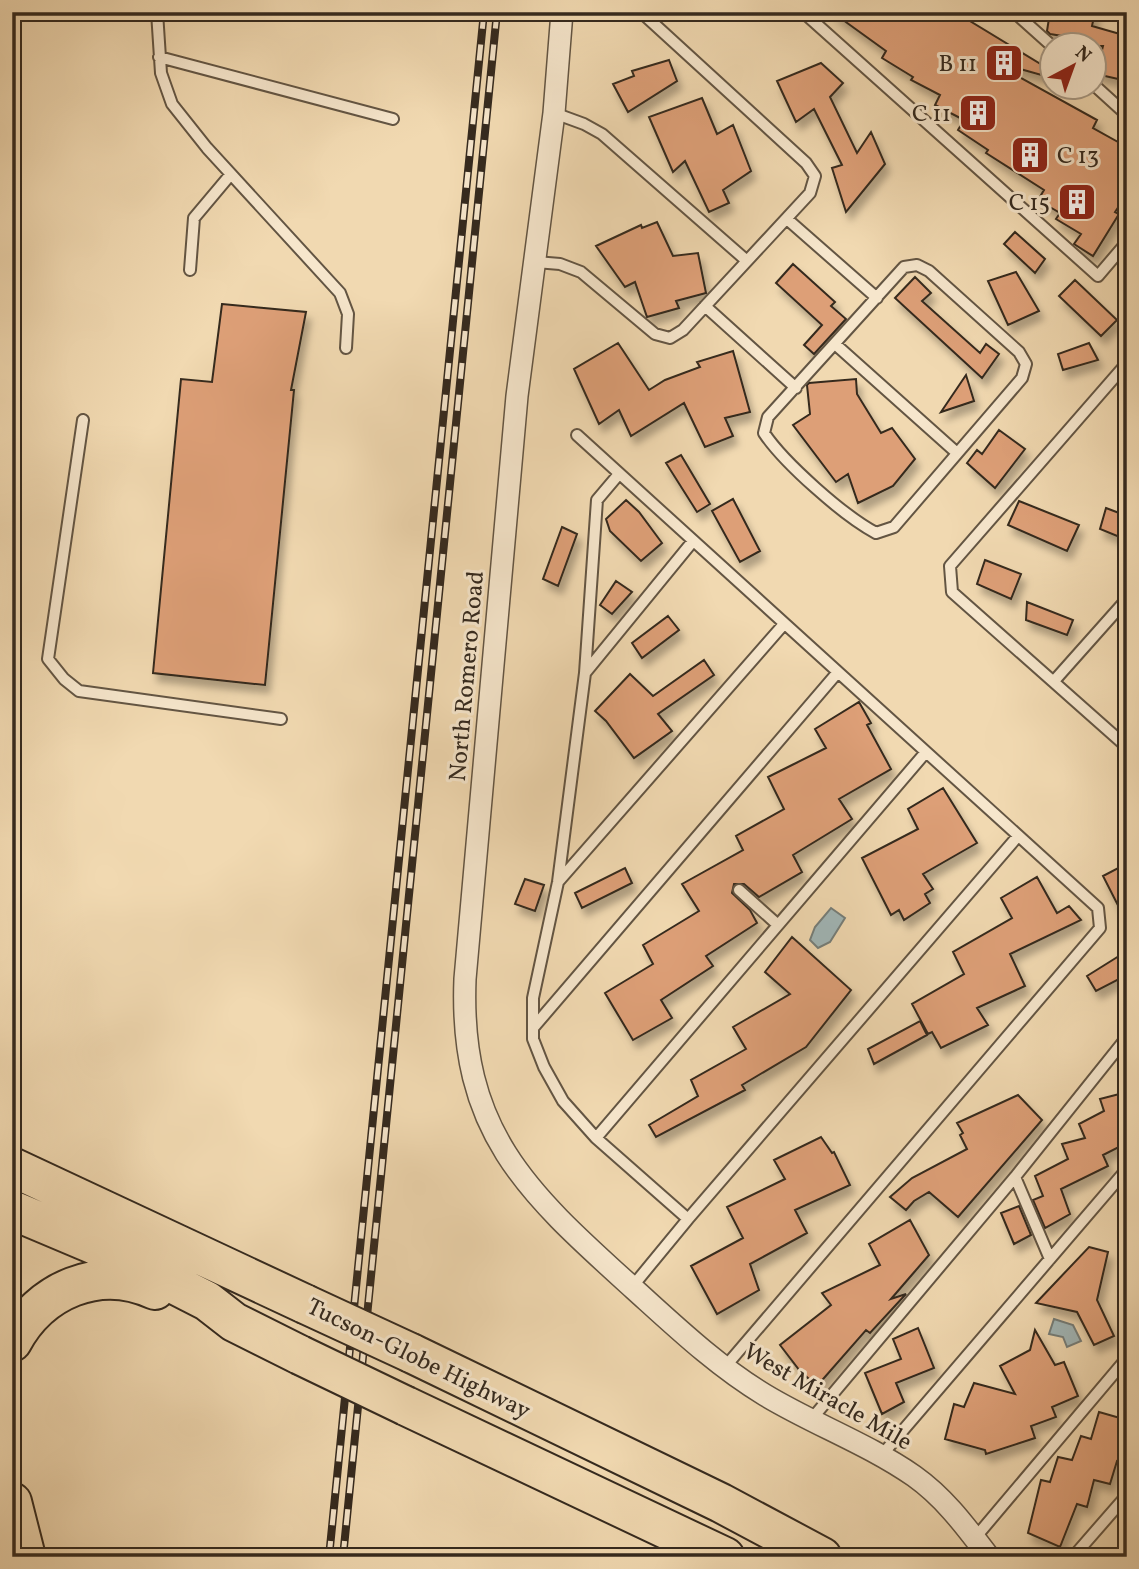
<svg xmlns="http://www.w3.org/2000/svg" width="1139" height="1569" font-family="Vollkorn,serif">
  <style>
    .water { fill: #a1b7b8; stroke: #757e7a; stroke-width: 2 }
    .building { fill: #dd9f77; stroke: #34291e; stroke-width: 2; filter: url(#shadow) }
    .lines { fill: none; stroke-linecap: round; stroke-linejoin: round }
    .lane-casing { stroke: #635543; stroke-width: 14 }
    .street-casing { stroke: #635543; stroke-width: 24 }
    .highway-casing { stroke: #34291e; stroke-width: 42 }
    .lane { stroke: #f6e6cc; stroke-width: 10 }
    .street { stroke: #f6e6cc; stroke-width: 21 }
    .highway { stroke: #f1d9b1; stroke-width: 38 }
    .rail-casing { stroke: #34291e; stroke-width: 8 }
    .rail { stroke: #f6e6cc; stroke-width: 5; stroke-dasharray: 16; stroke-linecap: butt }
    .highway-bridge-casing { stroke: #34291e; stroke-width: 42; stroke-linecap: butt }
    .highway-bridge { stroke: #f1d9b1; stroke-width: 38 }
    .labels { text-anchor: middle; stroke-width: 6; stroke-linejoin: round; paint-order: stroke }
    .poi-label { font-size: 24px; fill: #34291e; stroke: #f6e6cc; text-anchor: end }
    .street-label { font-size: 24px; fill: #34291e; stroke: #f6e6cc }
  </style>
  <defs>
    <filter id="shadow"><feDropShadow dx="4.5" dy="8" stdDeviation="3.5" flood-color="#0004"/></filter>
  </defs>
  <rect width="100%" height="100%" fill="#f1d9b1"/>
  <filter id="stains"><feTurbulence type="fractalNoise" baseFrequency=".00286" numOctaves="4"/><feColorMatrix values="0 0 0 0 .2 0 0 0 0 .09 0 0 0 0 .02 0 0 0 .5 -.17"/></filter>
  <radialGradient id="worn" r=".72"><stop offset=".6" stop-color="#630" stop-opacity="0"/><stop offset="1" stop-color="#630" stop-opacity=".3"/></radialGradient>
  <path class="water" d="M831,908L845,918L830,942L818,948L810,940L815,927Z
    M1054,1319L1073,1325L1081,1341L1067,1347L1063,1337L1049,1334Z"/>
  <path class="building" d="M832,12H955L1052,71V78L1013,67L1010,72L1097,120L1093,128L1127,147V194L1115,212L1119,214L1093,256L1074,244L1081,234L1056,219L1060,213L1038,200L1044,190L986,153L988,150L958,130L964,120L935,105L940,95L911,80L913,77L882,58L886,51Z
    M1050,12H1095L1092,26L1127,36V81L1096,74L1103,46H1074L1076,38L1050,34L1047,31Z
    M669,60L677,81L628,112L613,84L634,76L632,71Z
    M821,63L843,83L830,97L857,153L871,132L885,164L846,212L832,168L842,165L814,109L796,122L777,81Z
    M702,98L717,134L733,125L751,171L723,190L729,203L709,212L685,161L673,172L649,117Z
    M657,222L673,256L698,253L706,293L676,301L679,308L647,317L635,282L625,287L596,246L641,225L642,228Z
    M1015,232L1045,259L1035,273L1004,244Z
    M793,264L835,302L831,306L846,319L814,354L804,345L822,325L776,283Z
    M1016,272L1039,311L1008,325L988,281Z
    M915,277L931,293L922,301L980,353L986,344L999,354L982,378L895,298Z
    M1075,280L1117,320L1101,336L1059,296Z
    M222,304L306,312L291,390H294L265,685L153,673L181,379L212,382Z
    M618,343L649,390L665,380L700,367L697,362L733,351L750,412L725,418L733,436L705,447L684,403L631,436L619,410L599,424L574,369Z
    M1089,343L1098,360L1063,370L1058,354Z
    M966,375L974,401L941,412Z
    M856,379L857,394L881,433L892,428L915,459L893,486L858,503L848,474L836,482L793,425L810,414L807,385L809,383Z
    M999,430L1025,449L995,488L967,463L977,450L982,454Z
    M681,455L710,504L697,512L666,463Z
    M733,499L760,551L740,562L712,511Z
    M626,500L639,512L662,543L641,561L610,531L606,519Z
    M1019,501L1079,525L1067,551L1008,525Z
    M1106,508L1127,516V540L1100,529Z
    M562,527L577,534L558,586L543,579Z
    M985,560L1021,574L1011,599L977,584Z
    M616,581L632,592L612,614L600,605Z
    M1027,602L1073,620L1067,635L1026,620Z
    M668,616L679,630L642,658L632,643Z
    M704,660L714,675L658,714L672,731L634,758L606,721L595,711L630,674L653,696Z
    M859,702L871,723L867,725L891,769L839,799L852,819L793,855L802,872L759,897L744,884H734L732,893L750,910L757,923L706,956L713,966L661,1000L672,1018L633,1040L605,993L653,964L643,945L699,911L682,884L743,850L736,836L784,809L768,777L826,748L815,729Z
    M943,788L977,843L923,874L933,889L925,894L930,903L904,920L899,910L891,915L862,858L918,829L908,809Z
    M1122,866L1127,875V923L1103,876Z
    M625,868L632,883L582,908L575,893Z
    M1037,877L1057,913L1069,906L1081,920L1010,954L1025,986L977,1008L988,1025L941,1048L932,1032L928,1034L912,1004L964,974L953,952L1012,918L1001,898Z
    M525,879L544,885L535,911L515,904Z
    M792,937L851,990L806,1047L742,1085L745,1090L656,1137L649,1125L698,1096L691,1080L746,1049L733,1027L790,994L765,972Z
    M1127,951V975L1096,991L1087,976Z
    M920,1021L927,1035L874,1064L868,1049Z
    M1127,1092V1143L1103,1155L1108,1166L1061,1189L1070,1214L1045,1228L1033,1200L1043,1196L1035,1176L1068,1159L1062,1144L1085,1138L1079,1124L1104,1111L1100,1099Z
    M1018,1095L1042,1120L958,1217L929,1192L914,1201L906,1210L890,1197L912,1178L967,1149L960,1135L963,1133L957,1123Z
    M821,1137L832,1153L834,1152L850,1185L795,1210L807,1233L750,1264L759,1290L717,1314L691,1266L743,1238L727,1207L785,1179L774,1160Z
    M1019,1206L1031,1235L1014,1244L1001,1213Z
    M910,1220L929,1255L891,1299L906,1294L870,1333L866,1330L817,1386L800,1371L780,1345L831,1305L822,1293L880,1265L869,1244Z
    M1089,1247L1108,1252L1097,1300L1114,1336L1094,1345L1077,1312L1036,1303Z
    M918,1328L934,1368L896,1383L904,1402L882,1414L865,1373L901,1359L893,1339Z
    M1035,1330L1055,1365L1064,1362L1078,1396L1052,1407L1056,1417L1031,1426L1035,1438L986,1454L985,1450L945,1439L954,1404L964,1407L974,1383L1015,1394L1000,1366L1030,1350Z
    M1099,1412L1127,1420V1465L1117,1461L1110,1484L1094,1480L1087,1507L1077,1504L1060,1547L1028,1533L1041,1480L1050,1482L1058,1457L1072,1460L1081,1436L1091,1439Z"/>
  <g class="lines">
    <defs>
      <path id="lane" d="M157,12L161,73L172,104L207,148L340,293L348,314L346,348
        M803,12L1098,276L1127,242
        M1014,12L1052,46
        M159,57L393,119
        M1094,85L1127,115
        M554,113L584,124L602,134L747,261
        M787,219L877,298
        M536,262L560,264L581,272L655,334L670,338L683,330L810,193L815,176L806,163L641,12
        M917,265L929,271L1019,352L1026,364L1022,378L894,527L876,533C844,516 784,463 764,433L768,417L904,267Z
        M190,270L194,218L231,174
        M705,306L796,388
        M835,344L957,453
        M1127,363L950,566L952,592L1127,747
        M83,420L48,659L64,679L79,691L281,719
        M577,435L1098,908L1100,928L725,1367
        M619,474L597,500L585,673L558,882L533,998V1039L544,1067L563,1101L596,1138L688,1219
        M585,673L693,541
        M1054,681L1127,599
        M558,882L784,624
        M739,890L778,925
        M533,1028L838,672
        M596,1138L926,752
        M1015,1177L1050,1259
        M632,1287L688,1219L1018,836
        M810,1421L1015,1177L1127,1037
        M881,1456L1127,1169
        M975,1538L1127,1358
        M1073,1557L1127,1495"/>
      <path id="street" d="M562,12L554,113L517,396L465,979C459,1133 528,1193 634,1289C676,1327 717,1366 765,1395C813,1424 868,1444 914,1476C945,1498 966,1527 989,1557"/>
      <path id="highway" d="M12,1167L305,1304
        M12,1210L95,1245L154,1274L207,1301L234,1322L300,1355
        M12,1342C40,1290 99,1264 155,1290
        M411,1353L721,1503L822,1557
        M406,1406L725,1557
        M12,1502L26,1557"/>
    </defs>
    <use href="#lane" class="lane-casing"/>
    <use href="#street" class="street-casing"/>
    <use href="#highway" class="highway-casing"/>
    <use href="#lane" class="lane"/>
    <use href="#street" class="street"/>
    <use href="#highway" class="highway"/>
    <defs>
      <path id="rail" d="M329,1557L484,12
        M343,1557L497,12"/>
    </defs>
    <use href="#rail" class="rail-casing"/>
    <use href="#rail" class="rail"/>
    <defs>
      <path id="highway-bridge" d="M305,1304L411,1353
        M300,1355L406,1406"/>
    </defs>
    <use href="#highway-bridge" class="highway-bridge-casing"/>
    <use href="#highway-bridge" class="highway-bridge"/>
  </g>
  <defs>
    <symbol id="building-square" viewBox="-11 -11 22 22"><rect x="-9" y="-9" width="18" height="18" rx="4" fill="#8f2418" stroke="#f6e6cc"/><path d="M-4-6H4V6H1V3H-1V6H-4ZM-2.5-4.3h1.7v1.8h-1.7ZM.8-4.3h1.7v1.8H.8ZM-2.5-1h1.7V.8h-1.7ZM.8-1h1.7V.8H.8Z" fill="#fff"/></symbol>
  </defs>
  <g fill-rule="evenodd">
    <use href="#building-square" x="982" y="41" width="44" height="44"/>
    <use href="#building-square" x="956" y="91" width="44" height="44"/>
    <use href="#building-square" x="1008" y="133" width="44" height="44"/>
    <use href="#building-square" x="1055" y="180" width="44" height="44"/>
  </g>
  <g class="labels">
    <g class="poi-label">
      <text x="977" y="71">B 11</text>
      <text x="951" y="121">C 11</text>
      <text x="1057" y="163" text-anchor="start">C 13</text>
      <text x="1050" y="210">C 15</text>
    </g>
    <g class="street-label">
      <text transform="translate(466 676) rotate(-85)" y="8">North Romero Road</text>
      <text transform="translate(419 1358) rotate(26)" y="8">Tucson-Globe Highway</text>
      <text transform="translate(828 1396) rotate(30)" y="8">West Miracle Mile</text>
    </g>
  </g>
  <rect width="1139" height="1569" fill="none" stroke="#f1d9b1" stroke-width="42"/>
  <rect x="14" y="14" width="1111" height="1541" fill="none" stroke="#34291e" stroke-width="3.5"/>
  <rect x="21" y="21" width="1097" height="1527" fill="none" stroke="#34291e" stroke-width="2"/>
  <g transform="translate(1073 66) rotate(41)"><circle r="33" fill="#f6e6cc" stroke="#a89a86" stroke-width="2"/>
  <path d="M0-5L12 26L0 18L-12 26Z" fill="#8f2418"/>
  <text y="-10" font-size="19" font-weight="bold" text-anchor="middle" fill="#34291e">N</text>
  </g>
  <rect width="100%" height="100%" filter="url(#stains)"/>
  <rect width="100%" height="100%" fill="url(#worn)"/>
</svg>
